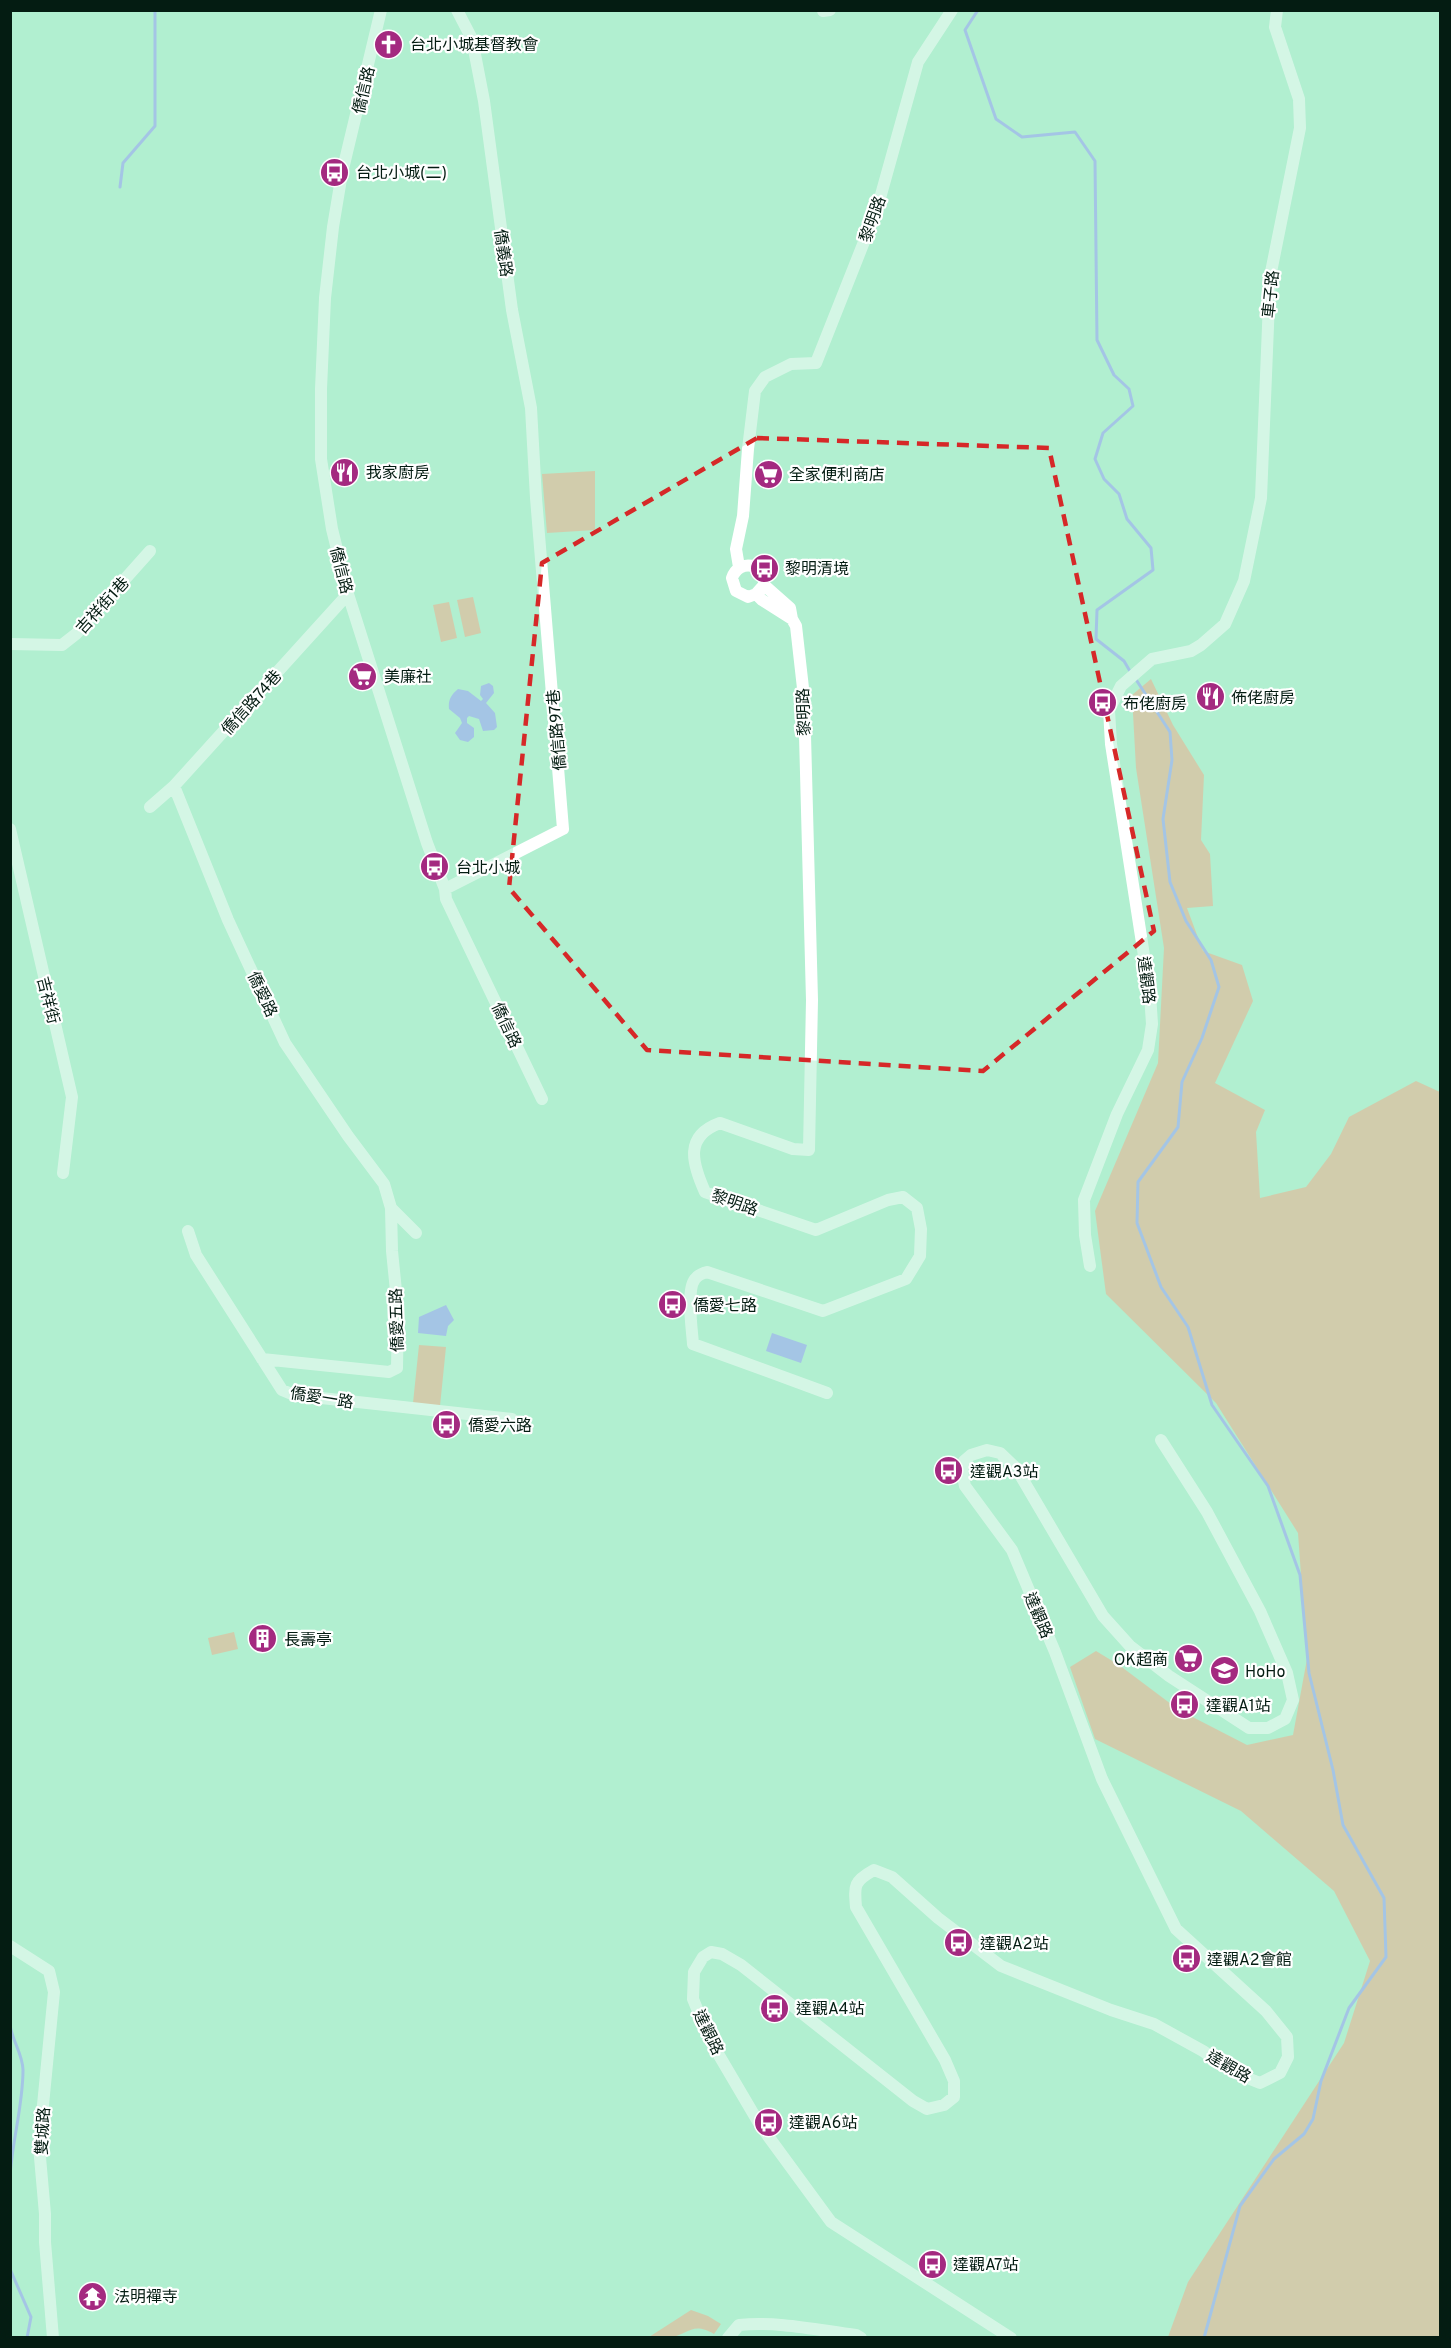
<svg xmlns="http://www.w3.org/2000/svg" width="1451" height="2348" font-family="Overpass,'Noto Sans TC',sans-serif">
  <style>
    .green { fill: #f9a381 }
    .water { fill: #9593ff }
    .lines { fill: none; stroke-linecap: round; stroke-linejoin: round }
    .stream { stroke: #9593ff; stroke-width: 3 }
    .minor { stroke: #fff; stroke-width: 12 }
    .marked { fill: none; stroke: #d62828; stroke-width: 4.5; stroke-dasharray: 12 8; stroke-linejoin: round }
    .labels { text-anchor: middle; stroke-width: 4.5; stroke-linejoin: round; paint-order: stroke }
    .poi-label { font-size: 16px; fill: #041c12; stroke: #fff; text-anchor: start }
    .street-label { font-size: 16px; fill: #041c12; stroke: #fff }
  </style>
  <rect width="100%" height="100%" fill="#b1efd0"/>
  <path class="green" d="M595,471V530L547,533L542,474Z
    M473,597L481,633L465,637L457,600Z
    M449,602L457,638L441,642L433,605Z
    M1151,679L1173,725L1204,775L1201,840L1210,854L1213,906L1187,908L1203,951L1242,965L1253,1001L1215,1083L1265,1110L1256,1132L1260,1198L1306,1187L1331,1154L1349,1117L1416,1081L1440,1092V2337H1168L1188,2282L1344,2043L1370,1961L1334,1891L1241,1811L1095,1739L1070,1667L1096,1651L1119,1665L1179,1710L1247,1745L1293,1735L1307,1659L1298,1533L1216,1403L1106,1294L1095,1211L1158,1063L1164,948L1136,768L1132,695Z
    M419,1345L446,1347L440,1406L413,1403Z
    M234,1632L238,1649L212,1655L208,1638Z
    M691,2310L708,2316L721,2324L714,2334C692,2321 688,2335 669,2338C662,2338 655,2338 649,2337Z"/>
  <path class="water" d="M489,683L493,686L494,693L486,703L495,713L497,727L494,730L483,731L479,719L469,716L467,718V723L474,728V737L468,742L460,740L455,733L462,723L460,718L449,709C448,700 451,695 458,689L468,691L481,701L483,699L480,695L481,686Z
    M446,1305L454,1320L448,1326L446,1336L418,1333L419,1317Z
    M772,1333L807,1345L801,1363L766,1351Z"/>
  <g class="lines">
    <path class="stream" d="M978,10L965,30L996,119L1022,137L1075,132L1095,161L1097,340L1114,375L1129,389L1133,406L1103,433L1095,459L1104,479L1119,494L1127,519L1151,548L1153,570L1097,610L1096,639L1124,661L1131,673
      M120,187L123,163L155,126V10
      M1135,678L1170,732L1172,760L1163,819L1170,882L1186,921L1211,960L1219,987L1202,1038L1182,1082L1178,1127L1138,1182L1137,1223L1161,1287L1188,1327L1212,1405L1268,1486L1300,1575L1309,1673L1333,1770L1343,1825L1384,1898L1386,1957L1349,2008L1321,2081L1313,2119L1304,2134L1274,2159L1240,2206L1204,2338
      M10,2025C12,2040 23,2055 23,2070C23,2106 12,2141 10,2177
      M10,2269L31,2317L27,2338"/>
    <path class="minor" d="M381,10L342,173L333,227L325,298L321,389V459L332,529L348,594L427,843L445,889L446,899L542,1099
      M823,11L830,10
      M739,567L736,549L743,516L748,449L755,391L765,377L791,364L816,363L877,209L918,62L952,10
      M764,585L756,594L748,597L736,591L732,578C739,558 766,563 764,585L790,608L792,619L796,626L804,697L812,1000L809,1150L793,1149L720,1123C684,1136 692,1163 705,1192L816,1230L888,1200L903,1197L917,1208L921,1229L920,1256L906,1279L823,1311L707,1272C703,1273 698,1275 695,1279C686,1290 692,1329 693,1344L827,1393
      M756,594L762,600L792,619
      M10,644L62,645L76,634L150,551
      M174,786L228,920L285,1043L348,1136L384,1184L391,1208L392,1251L398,1311L397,1368L389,1372L262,1359
      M150,807L174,786L348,594
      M10,829L72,1097L63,1173
      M445,889L563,829L536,498L531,408L512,310L484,101L472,39L457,10
      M391,1208L416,1233
      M188,1231L196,1255L282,1390L294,1395L512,1419
      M1090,1266L1085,1235L1084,1200L1117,1114L1148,1050L1152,1024L1150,994L1111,744L1109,710L1121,686L1152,659L1191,651L1201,645L1225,624L1244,581L1261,498L1270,277L1300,128L1299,99L1275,27L1277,10
      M10,1946L49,1971L54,1992L39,2146L45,2214V2242L53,2338
      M728,2338L739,2325C778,2321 817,2330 856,2335L861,2338
      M1011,2338L831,2222L760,2125L710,2040L693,1999L694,1972L703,1957L711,1952L722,1954L741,1965L913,2101L927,2109L944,2105L954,2097V2081L945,2060L856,1907C854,1885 854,1881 874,1870L892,1877L938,1918L1001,1966L1111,2010L1154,2024L1203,2051L1235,2073L1260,2083L1280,2073L1288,2057L1287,2037L1266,2011L1176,1929L1102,1779L1055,1652L1012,1550L965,1486L962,1472L964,1461L971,1455L987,1450L1000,1453L1016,1468L1103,1616L1130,1646L1169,1676L1249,1728H1268L1285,1719L1293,1700L1287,1673L1260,1611L1207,1512L1161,1440"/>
  </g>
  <path d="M0 0H1451V2348H0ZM757,438L1049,448L1154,931L983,1071L647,1050L509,888L542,563Z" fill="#b1efd0" fill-opacity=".55" fill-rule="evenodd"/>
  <path class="marked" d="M757,438L1049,448L1154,931L983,1071L647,1050L509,888L542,563Z"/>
  <defs>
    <symbol id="church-disc" viewBox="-11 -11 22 22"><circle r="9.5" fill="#a42a80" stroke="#fff"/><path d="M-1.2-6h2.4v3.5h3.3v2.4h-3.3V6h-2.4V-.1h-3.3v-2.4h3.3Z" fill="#fff"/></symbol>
    <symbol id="bus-disc" viewBox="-11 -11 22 22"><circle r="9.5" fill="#a42a80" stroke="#fff"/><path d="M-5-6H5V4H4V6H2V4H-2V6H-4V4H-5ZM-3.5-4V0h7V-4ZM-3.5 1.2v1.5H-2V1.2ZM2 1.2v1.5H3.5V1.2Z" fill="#fff"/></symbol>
    <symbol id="restaurant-disc" viewBox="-11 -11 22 22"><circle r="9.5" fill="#a42a80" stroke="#fff"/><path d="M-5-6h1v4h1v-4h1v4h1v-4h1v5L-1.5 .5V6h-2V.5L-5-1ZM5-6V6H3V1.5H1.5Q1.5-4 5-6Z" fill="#fff"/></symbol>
    <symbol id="supermarket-disc" viewBox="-11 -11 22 22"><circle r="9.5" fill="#a42a80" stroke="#fff"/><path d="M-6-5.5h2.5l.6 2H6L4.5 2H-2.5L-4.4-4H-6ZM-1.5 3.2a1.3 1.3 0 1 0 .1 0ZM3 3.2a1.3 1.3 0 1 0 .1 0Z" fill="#fff"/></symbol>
    <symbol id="building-disc" viewBox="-11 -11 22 22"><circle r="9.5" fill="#a42a80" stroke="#fff"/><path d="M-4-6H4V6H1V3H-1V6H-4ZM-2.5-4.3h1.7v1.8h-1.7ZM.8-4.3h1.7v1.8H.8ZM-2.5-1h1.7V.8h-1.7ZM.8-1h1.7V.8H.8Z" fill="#fff"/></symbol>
    <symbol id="school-disc" viewBox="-11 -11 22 22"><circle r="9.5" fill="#a42a80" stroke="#fff"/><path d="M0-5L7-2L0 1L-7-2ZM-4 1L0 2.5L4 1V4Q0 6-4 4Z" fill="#fff"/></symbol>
    <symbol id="temple-disc" viewBox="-11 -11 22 22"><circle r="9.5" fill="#a42a80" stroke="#fff"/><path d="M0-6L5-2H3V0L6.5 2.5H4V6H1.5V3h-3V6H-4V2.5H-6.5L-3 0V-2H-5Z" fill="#fff"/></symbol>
  </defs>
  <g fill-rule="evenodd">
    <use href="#church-disc" x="372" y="28" width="33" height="33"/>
    <use href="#bus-disc" x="318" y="156" width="33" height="33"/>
    <use href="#restaurant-disc" x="328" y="456" width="33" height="33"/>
    <use href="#supermarket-disc" x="752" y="458" width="33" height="33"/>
    <use href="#bus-disc" x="748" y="552" width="33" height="33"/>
    <use href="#supermarket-disc" x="346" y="660" width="33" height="33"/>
    <use href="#restaurant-disc" x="1194" y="680" width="33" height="33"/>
    <use href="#bus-disc" x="1086" y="686" width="33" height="33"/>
    <use href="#bus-disc" x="418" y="850" width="33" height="33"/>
    <use href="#bus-disc" x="656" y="1288" width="33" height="33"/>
    <use href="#bus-disc" x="430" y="1408" width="33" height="33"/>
    <use href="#bus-disc" x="932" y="1454" width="33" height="33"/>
    <use href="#building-disc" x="246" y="1622" width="33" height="33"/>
    <use href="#supermarket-disc" x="1172" y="1642" width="33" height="33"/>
    <use href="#school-disc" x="1208" y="1654" width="33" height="33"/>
    <use href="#bus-disc" x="1168" y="1688" width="33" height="33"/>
    <use href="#bus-disc" x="942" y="1926" width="33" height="33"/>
    <use href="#bus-disc" x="1170" y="1942" width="33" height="33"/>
    <use href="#bus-disc" x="758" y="1992" width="33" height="33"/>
    <use href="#bus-disc" x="752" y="2106" width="33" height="33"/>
    <use href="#bus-disc" x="916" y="2248" width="33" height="33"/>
    <use href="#temple-disc" x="76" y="2280" width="33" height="33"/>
  </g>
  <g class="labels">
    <g class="poi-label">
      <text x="410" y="50">台北小城基督教會</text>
      <text x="356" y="178">台北小城(二)</text>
      <text x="366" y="478">我家廚房</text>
      <text x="789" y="480">全家便利商店</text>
      <text x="785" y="574">黎明清境</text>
      <text x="384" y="682">美廉社</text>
      <text x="1231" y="703">佈佬廚房</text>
      <text x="1123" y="709">布佬廚房</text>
      <text x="456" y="873">台北小城</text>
      <text x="693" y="1311">僑愛七路</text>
      <text x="468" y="1431">僑愛六路</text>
      <text x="970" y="1477">達觀A3站</text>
      <text x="284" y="1645">長壽亭</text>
      <text x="1168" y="1665" text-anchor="end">OK超商</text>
      <text x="1245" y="1677">HoHo</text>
      <text x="1206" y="1711">達觀A1站</text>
      <text x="980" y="1949">達觀A2站</text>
      <text x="1207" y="1965">達觀A2會館</text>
      <text x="796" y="2014">達觀A4站</text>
      <text x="789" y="2128">達觀A6站</text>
      <text x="953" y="2270">達觀A7站</text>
      <text x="114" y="2302">法明禪寺</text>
    </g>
    <g class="street-label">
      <text transform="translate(363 90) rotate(-77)" y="6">僑信路</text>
      <text transform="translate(872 219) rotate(-70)" y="6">黎明路</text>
      <text transform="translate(504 253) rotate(82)" y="6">僑義路</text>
      <text transform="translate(1270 294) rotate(-84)" y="6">車子路</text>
      <text transform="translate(342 570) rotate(76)" y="6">僑信路</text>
      <text transform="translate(102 605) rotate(-48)" y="6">吉祥街1巷</text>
      <text transform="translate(251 702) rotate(-48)" y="6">僑信路74巷</text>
      <text transform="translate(803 712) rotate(-92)" y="6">黎明路</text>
      <text transform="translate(556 730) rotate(-95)" y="6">僑信路97巷</text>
      <text transform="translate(1147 980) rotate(83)" y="6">達觀路</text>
      <text transform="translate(263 994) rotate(65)" y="6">僑愛路</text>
      <text transform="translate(49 1000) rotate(76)" y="6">吉祥街</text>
      <text transform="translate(507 1025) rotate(65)" y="6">僑信路</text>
      <text transform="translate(735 1202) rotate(19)" y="6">黎明路</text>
      <text transform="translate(396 1320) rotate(-92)" y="6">僑愛五路</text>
      <text transform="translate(322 1397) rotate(9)" y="6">僑愛一路</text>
      <text transform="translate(1039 1615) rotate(67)" y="6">達觀路</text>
      <text transform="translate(709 2032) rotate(64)" y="6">達觀路</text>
      <text transform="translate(1229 2066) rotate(30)" y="6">達觀路</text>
      <text transform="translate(42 2131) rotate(-87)" y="6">雙城路</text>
    </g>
  </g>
  <rect width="1451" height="2348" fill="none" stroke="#041c12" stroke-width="24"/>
</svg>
